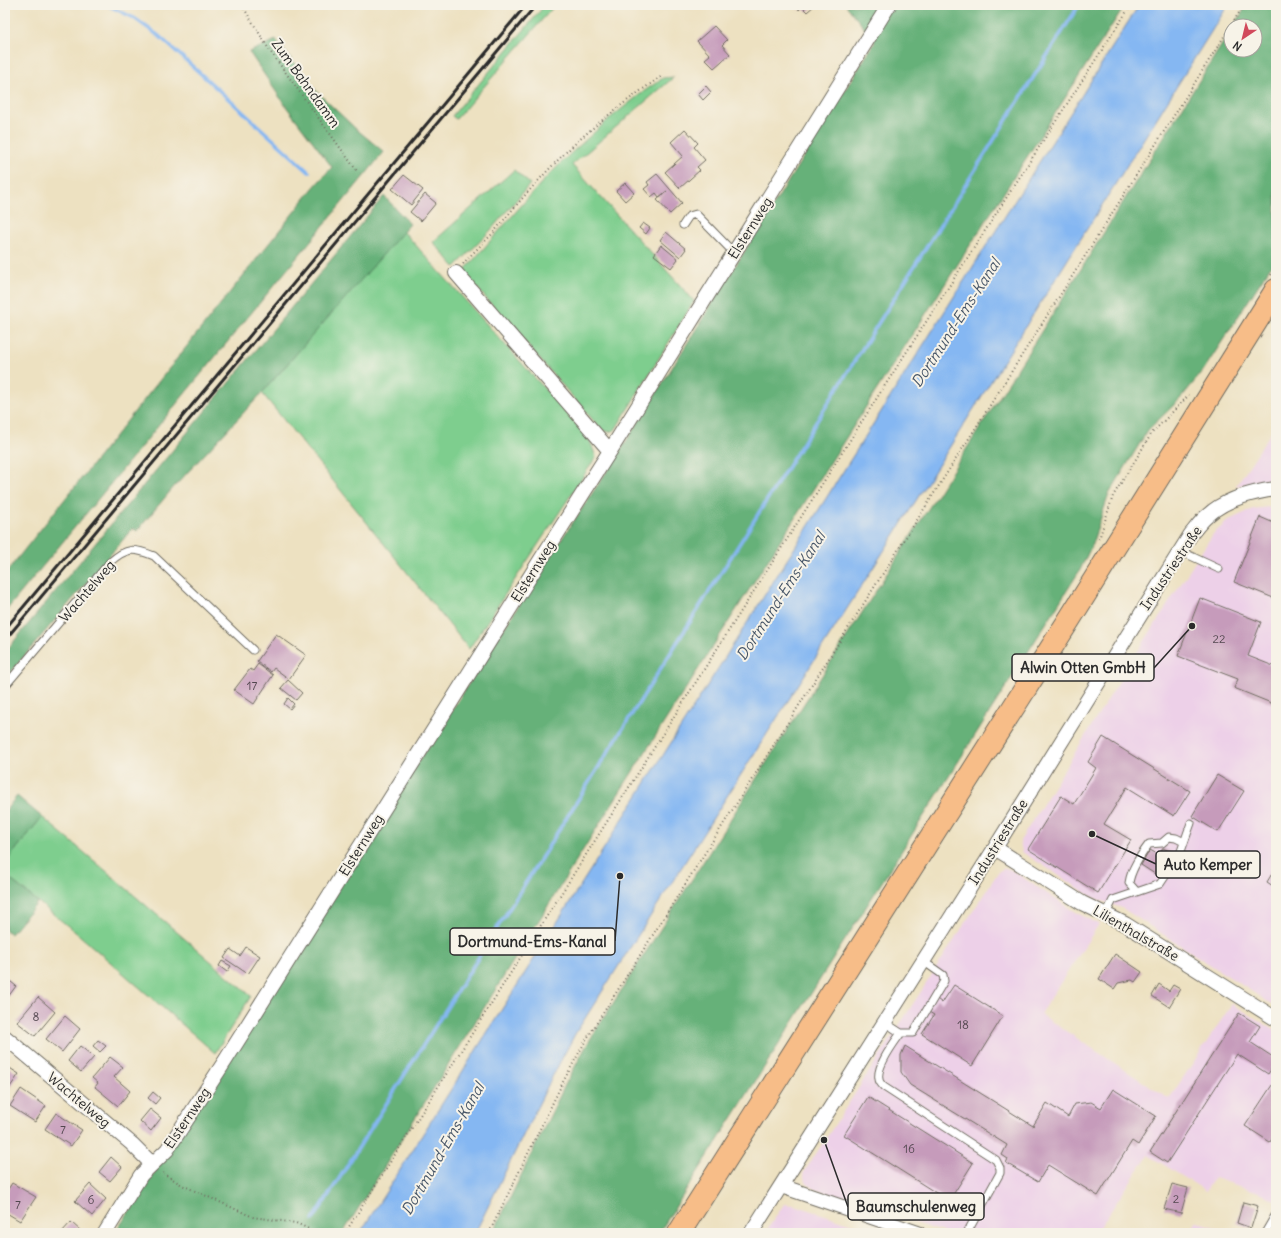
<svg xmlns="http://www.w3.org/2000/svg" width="1281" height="1238" font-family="Delius,sans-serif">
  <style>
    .built { fill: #edd0e8 }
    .green { fill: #7ece8e; stroke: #547c5c }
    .forest { fill: #66b179; stroke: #486e52 }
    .water { fill: #85b7f2; stroke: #58718e }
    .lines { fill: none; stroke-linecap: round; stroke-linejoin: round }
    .stream { stroke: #85b7f2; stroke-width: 3.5 }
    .building { fill: #c69bbb }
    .service-casing { stroke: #6f6b60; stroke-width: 9 }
    .minor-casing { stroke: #6f6b60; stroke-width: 16 }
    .primary-casing { stroke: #6f6b60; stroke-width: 24 }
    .path { stroke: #6f6b60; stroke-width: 2; stroke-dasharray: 1 3; stroke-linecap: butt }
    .service { stroke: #fff; stroke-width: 7 }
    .minor { stroke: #fff; stroke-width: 14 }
    .primary { stroke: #f7bd88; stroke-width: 22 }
    .rail { stroke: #2b2b2b; stroke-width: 3 }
    .labels { text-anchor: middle; stroke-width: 4; stroke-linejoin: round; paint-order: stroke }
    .number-label { font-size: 12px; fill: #52474f }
    .street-label { font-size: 14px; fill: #2b2b2b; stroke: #f7f3e8 }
    .water-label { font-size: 15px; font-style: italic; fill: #465567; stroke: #f7f3e8 }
    .leader { fill: none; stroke: #2b2b2b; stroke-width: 1.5 }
    .callout-dot { fill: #2b2b2b; stroke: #f7f3e8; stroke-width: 1.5 }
    .callout { fill: #f7f3e8; stroke: #2b2b2b; stroke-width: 1.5 }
    .callout-label { font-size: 15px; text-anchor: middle; font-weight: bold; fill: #2b2b2b }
  </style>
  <rect width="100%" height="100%" fill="#f7f3e8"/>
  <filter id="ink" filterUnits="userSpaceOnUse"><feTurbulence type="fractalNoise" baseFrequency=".025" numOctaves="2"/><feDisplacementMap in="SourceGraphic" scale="8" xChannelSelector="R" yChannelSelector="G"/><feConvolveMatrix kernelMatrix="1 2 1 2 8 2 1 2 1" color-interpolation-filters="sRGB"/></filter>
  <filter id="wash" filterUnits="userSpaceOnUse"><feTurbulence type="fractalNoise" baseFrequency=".012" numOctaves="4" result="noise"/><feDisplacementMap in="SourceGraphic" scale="16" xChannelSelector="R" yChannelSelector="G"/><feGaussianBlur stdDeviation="0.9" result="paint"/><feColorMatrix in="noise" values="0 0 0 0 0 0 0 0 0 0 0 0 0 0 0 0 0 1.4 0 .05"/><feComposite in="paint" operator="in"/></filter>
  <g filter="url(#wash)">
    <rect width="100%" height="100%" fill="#ede1c1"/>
    <path class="built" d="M1276,425V478L1236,486Z
      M1276,506V1007L1122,908L1094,898L1022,852L1020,841L1138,651L1213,534L1229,520L1253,509Z
      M1006,868L1013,871L1075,912L1099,924L1040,1014L1169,1099L1232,1004L1276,1031V1201L1262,1193L1214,1178L1206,1191L1148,1155L1096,1233H946L814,1189L809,1185L805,1180L803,1174L999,871Z
      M784,1204L794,1205L881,1233H765Z
      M1197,1221L1232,1233H1189Z"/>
    <path class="green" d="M545,5H555L456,119L452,116Z
      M674,77L572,165L694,301L615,430C609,433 605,432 600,428L463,272L542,182L569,155L609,119L643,92L663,78Z
      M514,170L530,184L489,232L455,267L433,242Z
      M403,231L588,437L592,446L596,457L469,649L262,393Z
      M42,817L105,870L251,996L215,1053L79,935L5,875V863Z"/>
    <path class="forest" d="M846,5H1125L878,388L598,826L343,1233H115L265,1003L547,561L617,456L875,42Z
      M1247,5H1276V258L1203,371L1181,398L1148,430L1109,494L1091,547L1080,570L659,1233H493L566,1083L589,1041L1076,277L1231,30V50H1255V26H1234Z
      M276,40L317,92L355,128L384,152L5,612V574L314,187L332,167L285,105L249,52Z
      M384,196L410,224L262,393L173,488L137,531L133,528L5,679V652Z
      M17,796L42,817L5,863V811Z
      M5,875L38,902L11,934L5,930Z"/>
    <path class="water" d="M1139,5H1228L905,518L575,1034L551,1079L475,1233H360Z"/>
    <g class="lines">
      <path class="stream" d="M107,5L134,18L159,36L309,172
        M313,1220L1079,5
        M305,1233V1232"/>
    </g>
    <g id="blocks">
      <path class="building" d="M795,5H815L807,12L802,7L799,10Z
        M714,26L727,40L722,45L730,54L714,68L705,59L710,55L697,41Z
        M706,86L711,92L703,100L698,94Z
        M685,129L698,143L694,147L705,160L697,167L700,170L680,188L665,172L683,156L671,142Z
        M657,174L682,203L670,214L657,200L667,191L659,197L656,193L651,197L644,189L649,185L647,182Z
        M404,175L423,190L411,205L392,189Z
        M625,183L634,193L625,201L616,191Z
        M425,194L436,203L421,221L410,212Z
        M643,223L650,228L646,234L639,228Z
        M666,232L686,249L680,257L660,240Z
        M661,245L678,259L671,268L654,255Z
        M1260,517L1276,524V599L1234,582Z
        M1200,598L1261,622L1248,656L1276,667V705L1234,688L1238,679L1178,656Z
        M276,634L306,655L289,679L274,668L271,672L257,661Z
        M258,664L273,675L254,704L234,690L250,669L253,671Z
        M288,680L302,693L296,700L281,688Z
        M288,698L294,704L290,709L284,704Z
        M1103,737L1190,791L1174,816L1127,787L1104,824L1131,840L1098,893L1028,849L1061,796L1074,804L1096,768L1088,762Z
        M1217,775L1244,791L1218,832L1192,816Z
        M1163,848L1173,853L1158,876L1141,865L1150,850L1159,855Z
        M1276,867V888L1267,882Z
        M246,947L260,956L248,974L224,958L230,949L240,956Z
        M1115,954L1142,972L1135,982L1132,980L1118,983L1114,989L1099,979Z
        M222,961L231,966L227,972L219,966Z
        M5,977L16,986L5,1001Z
        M1159,984L1169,991L1173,985L1180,989L1169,1007L1152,996Z
        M954,985L1003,1016L972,1066L922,1034L934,1015L929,1012L937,999L942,1003Z
        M38,997L55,1012L35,1036L17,1022Z
        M1239,1013L1260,1026L1250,1042L1276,1059V1062L1268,1074L1237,1054L1167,1163L1150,1152Z
        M65,1016L80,1029L62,1052L46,1039Z
        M98,1040L106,1046L100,1052L93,1046Z
        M80,1046L94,1057L81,1072L68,1061Z
        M905,1046L1033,1126L1047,1103L1068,1117L1075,1104L1091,1102L1101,1108L1113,1089L1156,1116L1138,1145L1132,1141L1098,1196L1048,1165L1038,1182L1006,1163L1008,1159L1002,1155L1007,1145L910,1085L901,1072V1055Z
        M110,1057L123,1067L114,1077L130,1091L118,1106L95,1087L98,1083L92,1078Z
        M5,1065L19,1074L8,1090L5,1089Z
        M1276,1079V1139L1273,1137L1270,1142L1245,1126Z
        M21,1089L46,1106L35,1122L10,1106Z
        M153,1092L160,1098L155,1104L148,1098Z
        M868,1097L973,1163L949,1201L844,1135Z
        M150,1109L161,1118L151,1131L140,1121Z
        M56,1113L82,1130L71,1146L45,1129Z
        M111,1157L122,1167L110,1181L99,1172Z
        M12,1183L36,1197L20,1221L5,1212V1194Z
        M90,1184L106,1199L92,1216L75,1201Z
        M1172,1184L1188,1188L1181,1213L1164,1209Z
        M1243,1202L1258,1206L1251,1228L1237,1223Z
        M71,1222L83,1233H61Z"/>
    </g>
  </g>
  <g filter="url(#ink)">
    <use href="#blocks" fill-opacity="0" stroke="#6f6b60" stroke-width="1"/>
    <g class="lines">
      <defs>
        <path id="service" d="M683,225L689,216L696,214L734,253
          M1180,551L1219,569
          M5,686L110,562C127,547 134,548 154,556L253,650
          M1137,892L1129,883C1131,869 1140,856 1149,844L1162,843L1169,837L1176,838L1184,842
          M1106,914L1113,900L1160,884L1180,854L1191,823
          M884,1022L901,1033C894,1043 876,1066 879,1079C879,1081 882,1085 884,1087L996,1160L1000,1168V1173L968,1231V1233
          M901,1033H913L944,981L943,975L923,961
          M1265,1233L1276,1214"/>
        <path id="minor" d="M456,273L610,451
          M995,848L1082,903L1125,924L1276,1019
          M5,1037L132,1144L152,1164
          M781,1186L918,1233
          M105,1233L141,1175L167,1150L225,1061L543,556L610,451L889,5
          M751,1233L995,848L1191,534C1196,528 1201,521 1207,516C1225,499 1253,492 1276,489"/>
        <path id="primary" d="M679,1233L1069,620L1276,290"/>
      </defs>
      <use href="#service" class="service-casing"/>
      <use href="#minor" class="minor-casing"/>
      <use href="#primary" class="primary-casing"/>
      <path class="path" d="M242,5L270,51L357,171
        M463,264C472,253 483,244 493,233C508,215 523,197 539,180C576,139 620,104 665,74
        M1271,275L1276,267
        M1099,539L1113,496L1152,433L1189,395
        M163,1173L182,1185L253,1217L296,1223L309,1229L311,1233
        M345,1233L882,390L1131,5
        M489,1233L563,1082L586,1040L1073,275L1244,5"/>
      <use href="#service" class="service"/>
      <use href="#minor" class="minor"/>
      <use href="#primary" class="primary"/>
      <path class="rail" d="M5,629L526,5
        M5,640L536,5"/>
    </g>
  </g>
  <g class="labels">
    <g class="number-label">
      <text x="1219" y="643">22</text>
      <text x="252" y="690">17</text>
      <text x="36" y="1021">8</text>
      <text x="963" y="1029">18</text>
      <text x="63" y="1134">7</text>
      <text x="909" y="1153">16</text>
      <text x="1176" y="1203">2</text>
      <text x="91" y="1204">6</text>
      <text x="18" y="1209">7</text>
    </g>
    <g class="street-label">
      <text transform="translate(306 83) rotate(54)" y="5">Zum Bahndamm</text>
      <text transform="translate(750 228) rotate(-58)" y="5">Elsternweg</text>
      <text transform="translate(1171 568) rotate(-56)" y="5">Industriestraße</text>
      <text transform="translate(533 571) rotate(-58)" y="5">Elsternweg</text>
      <text transform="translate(87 591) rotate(-49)" y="5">Wachtelweg</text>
      <text transform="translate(998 842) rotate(-58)" y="5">Industriestraße</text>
      <text transform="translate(361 845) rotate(-58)" y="5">Elsternweg</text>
      <text transform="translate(1136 933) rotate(30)" y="5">Lilienthalstraße</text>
      <text transform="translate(79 1100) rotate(40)" y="5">Wachtelweg</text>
      <text transform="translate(187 1118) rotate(-56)" y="5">Elsternweg</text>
    </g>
    <g class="water-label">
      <text transform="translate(956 323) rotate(-57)" y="5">Dortmund-Ems-Kanal</text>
      <text transform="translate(781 596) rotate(-57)" y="5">Dortmund-Ems-Kanal</text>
      <text transform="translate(443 1149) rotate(-60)" y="5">Dortmund-Ems-Kanal</text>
    </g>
  </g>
  <path class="leader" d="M1192 626L1154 668M1092 834L1156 864M620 876L615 941M824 1140L848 1207"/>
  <g class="callout-dot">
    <circle cx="1192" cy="626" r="4"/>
    <circle cx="1092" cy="834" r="4"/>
    <circle cx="620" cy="876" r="4"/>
    <circle cx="824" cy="1140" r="4"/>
  </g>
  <g class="callout">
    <rect x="1012" y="654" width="142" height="27" rx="4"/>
    <rect x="1156" y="851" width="104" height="27" rx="4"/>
    <rect x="450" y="928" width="165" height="27" rx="4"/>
    <rect x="848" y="1193" width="136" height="27" rx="4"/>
  </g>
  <g class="callout-label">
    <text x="1083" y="673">Alwin Otten GmbH</text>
    <text x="1208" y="870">Auto Kemper</text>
    <text x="532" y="947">Dortmund-Ems-Kanal</text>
    <text x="916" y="1212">Baumschulenweg</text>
  </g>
  <rect width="1281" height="1238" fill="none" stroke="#f7f3e8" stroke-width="20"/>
  <g transform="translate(1243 38) rotate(215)"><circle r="19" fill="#f7f3e8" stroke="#a5a39c"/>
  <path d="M0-3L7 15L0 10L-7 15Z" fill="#d1495b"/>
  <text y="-6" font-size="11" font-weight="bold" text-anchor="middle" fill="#2b2b2b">N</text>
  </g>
</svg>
